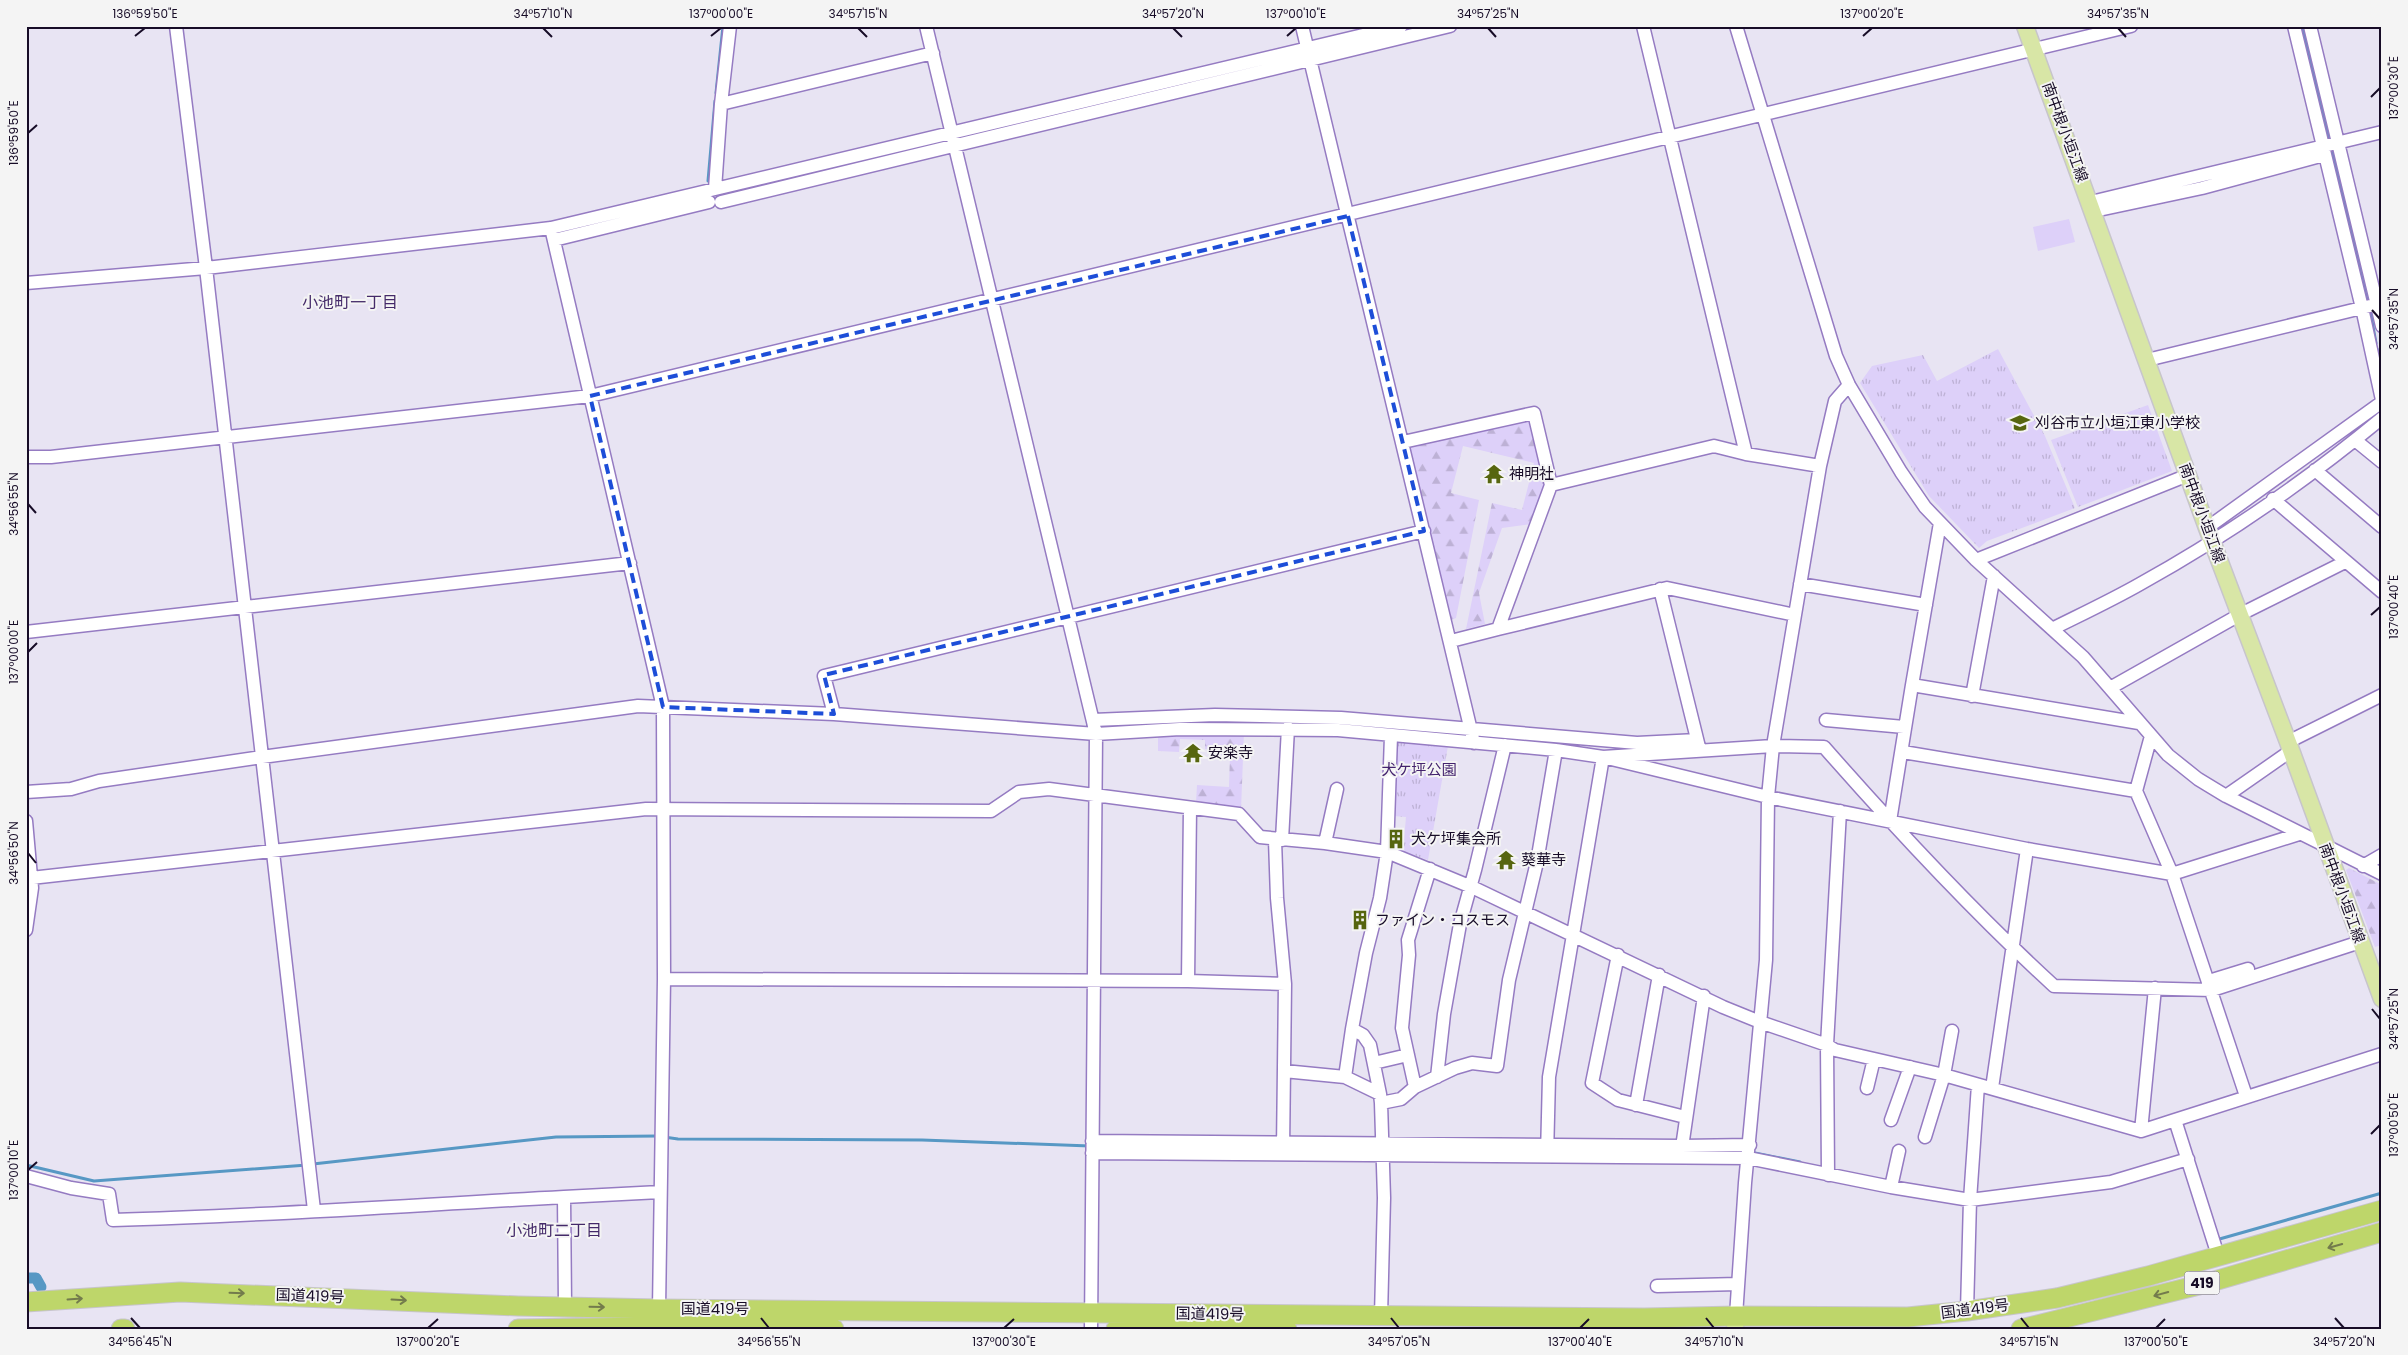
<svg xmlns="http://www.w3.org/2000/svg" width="2408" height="1355" font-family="Poppins,'Noto Sans JP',sans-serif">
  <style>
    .grass { fill: #ddd0f9 }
    .forest { fill: url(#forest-firs) }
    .park { fill: url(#park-tufts) }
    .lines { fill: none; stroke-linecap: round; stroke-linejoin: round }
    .stream { stroke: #5798c4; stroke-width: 3 }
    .canal { stroke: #5798c4; stroke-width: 11 }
    .minor-casing { stroke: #957bc2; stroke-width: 15 }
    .major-casing { stroke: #c7c5cb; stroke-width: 19 }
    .highway-casing { stroke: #c7c5cb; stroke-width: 21 }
    .minor { stroke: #fff; stroke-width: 12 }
    .major { stroke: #d8e6a6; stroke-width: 16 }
    .highway { stroke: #bed66a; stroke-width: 19 }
    .oneway { stroke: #737b4c }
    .marked { fill: none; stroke: #1d4ed8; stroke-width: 4; stroke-dasharray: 10 6; stroke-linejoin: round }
    .ticks { fill: none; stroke: #170c27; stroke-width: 2 }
    .labels { text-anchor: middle; stroke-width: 4; stroke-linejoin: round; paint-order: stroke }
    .shield { fill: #f4f4f4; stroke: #595264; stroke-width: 1 }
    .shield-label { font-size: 14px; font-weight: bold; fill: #170c27 }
    .street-label { font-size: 15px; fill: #170c27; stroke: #f4f4f4 }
    .poi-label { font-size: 15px; fill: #170c27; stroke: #f4f4f4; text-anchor: start }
    .park-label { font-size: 15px; fill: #44236e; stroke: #f4f4f4 }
    .neighbourhood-label { font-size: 16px; fill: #442a69; stroke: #f4f4f4 }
    .neatline { fill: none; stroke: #170c27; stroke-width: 2 }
    .ticks-label { font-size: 12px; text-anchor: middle; fill: #170c27 }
  </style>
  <defs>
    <pattern id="forest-firs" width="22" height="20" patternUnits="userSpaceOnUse" patternTransform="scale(1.25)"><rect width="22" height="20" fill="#ddd0f9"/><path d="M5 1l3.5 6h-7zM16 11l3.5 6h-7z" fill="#bdb1d5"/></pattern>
    <pattern id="park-tufts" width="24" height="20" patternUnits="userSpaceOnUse" patternTransform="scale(1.25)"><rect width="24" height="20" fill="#ddd0f9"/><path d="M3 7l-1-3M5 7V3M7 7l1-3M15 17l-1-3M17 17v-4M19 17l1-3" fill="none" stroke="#bdb1d5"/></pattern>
  </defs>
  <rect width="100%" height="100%" fill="#e8e4f3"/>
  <path class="grass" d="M2069,219L2075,242L2038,251L2033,227Z"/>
  <path class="forest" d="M1530,418L1547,484L1532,524L1502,528L1479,593L1485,624L1466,629L1492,503L1522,510L1534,463L1463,446L1451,493L1479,500L1456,618L1451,620L1409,446Z
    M1244,732L1241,810L1196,803L1197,785L1229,787L1230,755H1215V750L1205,749V740L1180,739L1179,752L1158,751V737Z
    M2349,868L2382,885V945L2375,947L2346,870Z"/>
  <path class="park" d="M1998,349L2045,436L2075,508L1987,541L1979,548L1929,496L1860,383L1872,366L1923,355L1937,381Z
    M2148,405L2172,471L2078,507L2051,440Z
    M1395,742L1448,746L1428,860L1403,851L1406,817L1393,816Z"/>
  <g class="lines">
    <path class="stream" d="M2302,26L2330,141
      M716,93L723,26
      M2331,147L2368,304
      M708,181L715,101
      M2370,310L2376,343
      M2377,349L2382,368
      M664,1137L678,1139L922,1140L1090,1146
      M1755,1153L1800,1162
      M313,1164L556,1137L658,1136
      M26,1165L94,1181L307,1165
      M2216,1240L2382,1193"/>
    <path class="canal" d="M26,1278H36L41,1287"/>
    <defs>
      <path id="minor" d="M176,26L206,268L314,1210
        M926,26L1096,734L1091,1329
        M1302,26L1474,743
        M1643,26L1746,454L1820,466
        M1736,26L1836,356L1849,385L1901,472L1925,507L1976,560L2083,657L2168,755L2198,779L2226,796L2382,874
        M2294,26L2362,308L2382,400
        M2310,26L2382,326
        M721,104L933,53
        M715,189L721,104L730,26
        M721,202L1450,26
        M2091,202L2382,132
        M2094,211L2202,188L2324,155
        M551,228L663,707L664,979L659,1309
        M554,240L709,202
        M26,283L206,268L551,228L1401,26
        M2147,360L2370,306
        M2355,440L2382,462
        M1403,442L1534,413L1551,485
        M26,457H51L590,396L2131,26
        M2315,470L2382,527
        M2273,499L2382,592
        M1940,523L1912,685L2139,723
        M2207,528L2382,402
        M1976,560L2188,475
        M1800,584L1926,605
        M1660,589L1699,747
        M1498,629L1667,588L1795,615
        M2052,629C2082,614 2112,600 2140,584C2225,537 2307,480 2382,418
        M26,632L630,563
        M1451,641L1498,629L1551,485L1714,446L1746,454
        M2110,688L2241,614L2345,562
        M1972,696L1994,576
        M834,714L824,676L1424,531
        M1093,720L1215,715L1341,718L1637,743L1697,740
        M1826,720L1904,727
        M2151,736L2136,791L2172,874L2246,1096
        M2288,742L2382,695
        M1903,752L2136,791
        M26,792L71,789L99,781L262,757L638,706L834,714L1096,734L1180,729L1338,730L1556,750L1603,757L1773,746L1824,747C1897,830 1972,911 2054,986L2212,990L2360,942
        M2226,796L2292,750
        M26,821L32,888L26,930
        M1890,821L1912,685
        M1275,840L1277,898L1285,984L1283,1150
        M1282,840L1288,728
        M1325,843L1337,789
        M2363,866L2382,855
        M1430,869L1408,940L1409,955L1402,1028L1415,1087L1455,1068L1472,1063L1497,1066L1509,980L1537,862L1556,750
        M31,878L646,809L991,811L1019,792L1049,789L1239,814L1260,837L1325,843L1387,852L1474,888L1723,1007L1760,1022L1827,1045L1835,1050L1944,1075L2141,1131L2155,988
        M1618,955L1592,1083L1618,1100L1685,1117
        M664,979L1188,981L1285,984
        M1188,981L1190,808
        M2209,981L2248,969
        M1352,1029L1363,1035L1370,1045L1380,1094
        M1374,1063L1408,1055
        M1284,1071L1345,1077L1352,1029L1366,953L1380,898L1387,852L1391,736
        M1345,1077L1380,1094L1381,1103L1384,1198L1381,1316
        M1437,1077L1444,1014L1460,924L1475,870L1505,745
        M1867,1088L1874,1059
        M1992,1088L2027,849
        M1381,1103L1401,1099L1415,1087
        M1636,1105L1659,975
        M1891,1120L1910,1067
        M2141,1131L2175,1120
        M1925,1137L1944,1075L1952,1031
        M1092,1141L1682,1146L1750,1145
        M1092,1153L1748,1158L1891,1187L1970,1200L2111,1182L2188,1159
        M1681,1154L1704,996
        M1547,1156L1549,1077L1603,757L1768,797L2027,849L2172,874L2299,834
        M1828,1175L1827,1045L1840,811
        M26,1176L71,1188L109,1194L113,1220C264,1216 414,1205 564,1197L565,1306
        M1891,1187L1899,1151
        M564,1197L660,1192
        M2215,1246L2175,1120L2382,1054
        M1657,1286L1738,1284
        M1967,1311L1970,1200L1978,1085
        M1736,1316L1745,1183L1766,960L1768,797L1773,746L1820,466L1835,401L1849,385"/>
      <path id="major" d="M2025,26L2207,528L2288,742L2382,999
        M1735,1329L1736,1316"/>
      <path id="highway" d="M26,1302L180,1292L518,1306L659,1309L1644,1318L1736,1316L1908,1317L1967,1311L2057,1298L2148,1276L2382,1210
        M121,1329H125
        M518,1329L652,1327L834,1329
        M1116,1329H1287
        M2021,1329L2211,1282L2382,1232"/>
    </defs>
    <use href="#minor" class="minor-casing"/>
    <use href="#major" class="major-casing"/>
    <use href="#highway" class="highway-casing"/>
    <use href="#minor" class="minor"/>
    <use href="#major" class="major"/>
    <use href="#highway" class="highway"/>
  </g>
  <defs><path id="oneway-shaft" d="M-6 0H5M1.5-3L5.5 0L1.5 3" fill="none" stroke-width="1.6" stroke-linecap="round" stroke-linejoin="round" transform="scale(1.25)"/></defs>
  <g class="oneway">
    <use href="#oneway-shaft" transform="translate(2335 1246) rotate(164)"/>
    <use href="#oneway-shaft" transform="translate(237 1293) rotate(2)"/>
    <use href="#oneway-shaft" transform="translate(2161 1294) rotate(165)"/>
    <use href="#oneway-shaft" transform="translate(75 1299) rotate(-4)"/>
    <use href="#oneway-shaft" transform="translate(399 1300) rotate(3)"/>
    <use href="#oneway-shaft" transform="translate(597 1307) rotate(1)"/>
  </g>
  <path class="marked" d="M1348,216L1424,531L824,675L834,714L663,707L590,396Z"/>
  <path class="ticks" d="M543,28L552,37M858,28L867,37M1173,28L1182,37M1488,28L1496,37M2118,28L2126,37M135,36L145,28M711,36L721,28M1287,36L1296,28M1863,36L1872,28M2371,97L2380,88M28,133L37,125M2372,310L2380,319M28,504L36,513M2371,615L2380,607M28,652L37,643M28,853L36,863M2372,1009L2380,1019M2371,1134L2380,1125M28,1170L37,1162M131,1318L140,1328M761,1318L769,1328M1391,1318L1399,1328M1706,1318L1714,1328M2021,1318L2029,1328M2335,1318L2344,1328M428,1328L438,1319M1004,1328L1014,1319M1580,1328L1589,1319M2156,1328L2165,1319"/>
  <defs>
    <symbol id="school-bare" viewBox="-9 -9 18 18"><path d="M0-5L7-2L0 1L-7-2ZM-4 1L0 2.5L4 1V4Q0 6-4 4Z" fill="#57660f" stroke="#f4f4f4" stroke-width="2.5" paint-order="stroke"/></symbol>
    <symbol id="temple-bare" viewBox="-9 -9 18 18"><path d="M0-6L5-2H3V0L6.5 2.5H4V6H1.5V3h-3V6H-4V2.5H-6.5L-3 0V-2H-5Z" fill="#57660f" stroke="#f4f4f4" stroke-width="2.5" paint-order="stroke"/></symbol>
    <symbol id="building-bare" viewBox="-9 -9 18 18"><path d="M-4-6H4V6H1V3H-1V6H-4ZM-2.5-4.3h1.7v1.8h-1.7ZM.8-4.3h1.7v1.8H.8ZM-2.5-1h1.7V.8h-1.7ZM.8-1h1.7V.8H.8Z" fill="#57660f" stroke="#f4f4f4" stroke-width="2.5" paint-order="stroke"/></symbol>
  </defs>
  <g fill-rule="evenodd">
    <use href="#school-bare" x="2006" y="409" width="28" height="28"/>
    <use href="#temple-bare" x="1480" y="460" width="28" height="28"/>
    <use href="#temple-bare" x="1179" y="739" width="28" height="28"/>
    <use href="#building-bare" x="1382" y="825" width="28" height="28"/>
    <use href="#temple-bare" x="1492" y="846" width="28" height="28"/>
    <use href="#building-bare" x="1346" y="906" width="28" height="28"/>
  </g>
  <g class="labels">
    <rect class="shield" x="2184.5" y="1271.5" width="35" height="23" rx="4"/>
    <g class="shield-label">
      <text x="2202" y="1288">419</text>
    </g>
    <g class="street-label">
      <text transform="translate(2065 132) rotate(70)" y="5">南中根小垣江線</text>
      <text transform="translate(2202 513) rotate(70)" y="5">南中根小垣江線</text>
      <text transform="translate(2342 893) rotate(70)" y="5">南中根小垣江線</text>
      <text transform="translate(310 1296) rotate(2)" y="5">国道419号</text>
      <text x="715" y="1314">国道419号</text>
      <text transform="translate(1975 1309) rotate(-7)" y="5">国道419号</text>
      <text transform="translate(1210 1314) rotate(1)" y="5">国道419号</text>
    </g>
    <g class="poi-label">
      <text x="2035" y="428">刈谷市立小垣江東小学校</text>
      <text x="1509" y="479">神明社</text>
      <text x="1208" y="758">安楽寺</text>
      <text x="1411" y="844">犬ケ坪集会所</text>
      <text x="1521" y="865">葵華寺</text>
      <text x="1375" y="925">ファイン・コスモス</text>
    </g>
    <g class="park-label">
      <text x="1419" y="775">犬ケ坪公園</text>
    </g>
    <g class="neighbourhood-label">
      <text x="350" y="308">小池町一丁目</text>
      <text x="554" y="1236">小池町二丁目</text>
    </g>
  </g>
  <rect width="2408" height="1355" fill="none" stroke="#f4f4f4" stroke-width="55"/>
  <rect x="28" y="28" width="2352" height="1300" class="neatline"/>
  <g class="ticks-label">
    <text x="145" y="18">136°59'50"E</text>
    <text x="543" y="18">34°57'10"N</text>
    <text x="721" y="18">137°00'00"E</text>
    <text x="858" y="18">34°57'15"N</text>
    <text x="1173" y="18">34°57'20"N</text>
    <text x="1296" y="18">137°00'10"E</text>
    <text x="1488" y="18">34°57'25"N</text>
    <text x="1872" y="18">137°00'20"E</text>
    <text x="2118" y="18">34°57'35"N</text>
    <text transform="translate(2394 88) rotate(-90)" y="4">137°00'30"E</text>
    <text transform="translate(14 133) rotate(-90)" y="4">136°59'50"E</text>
    <text transform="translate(2394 319) rotate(-90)" y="4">34°57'35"N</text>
    <text transform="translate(14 504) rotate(-90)" y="4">34°56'55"N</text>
    <text transform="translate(2394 607) rotate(-90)" y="4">137°00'40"E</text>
    <text transform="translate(14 652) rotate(-90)" y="4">137°00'00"E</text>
    <text transform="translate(14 853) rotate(-90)" y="4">34°56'50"N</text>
    <text transform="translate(2394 1019) rotate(-90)" y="4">34°57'25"N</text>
    <text transform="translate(2394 1125) rotate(-90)" y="4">137°00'50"E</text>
    <text transform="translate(14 1170) rotate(-90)" y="4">137°00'10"E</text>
    <text x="140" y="1346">34°56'45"N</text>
    <text x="428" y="1346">137°00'20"E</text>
    <text x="769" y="1346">34°56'55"N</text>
    <text x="1004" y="1346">137°00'30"E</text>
    <text x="1399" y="1346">34°57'05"N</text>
    <text x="1580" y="1346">137°00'40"E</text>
    <text x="1714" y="1346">34°57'10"N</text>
    <text x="2029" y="1346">34°57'15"N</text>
    <text x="2156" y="1346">137°00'50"E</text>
    <text x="2344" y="1346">34°57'20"N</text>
  </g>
</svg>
